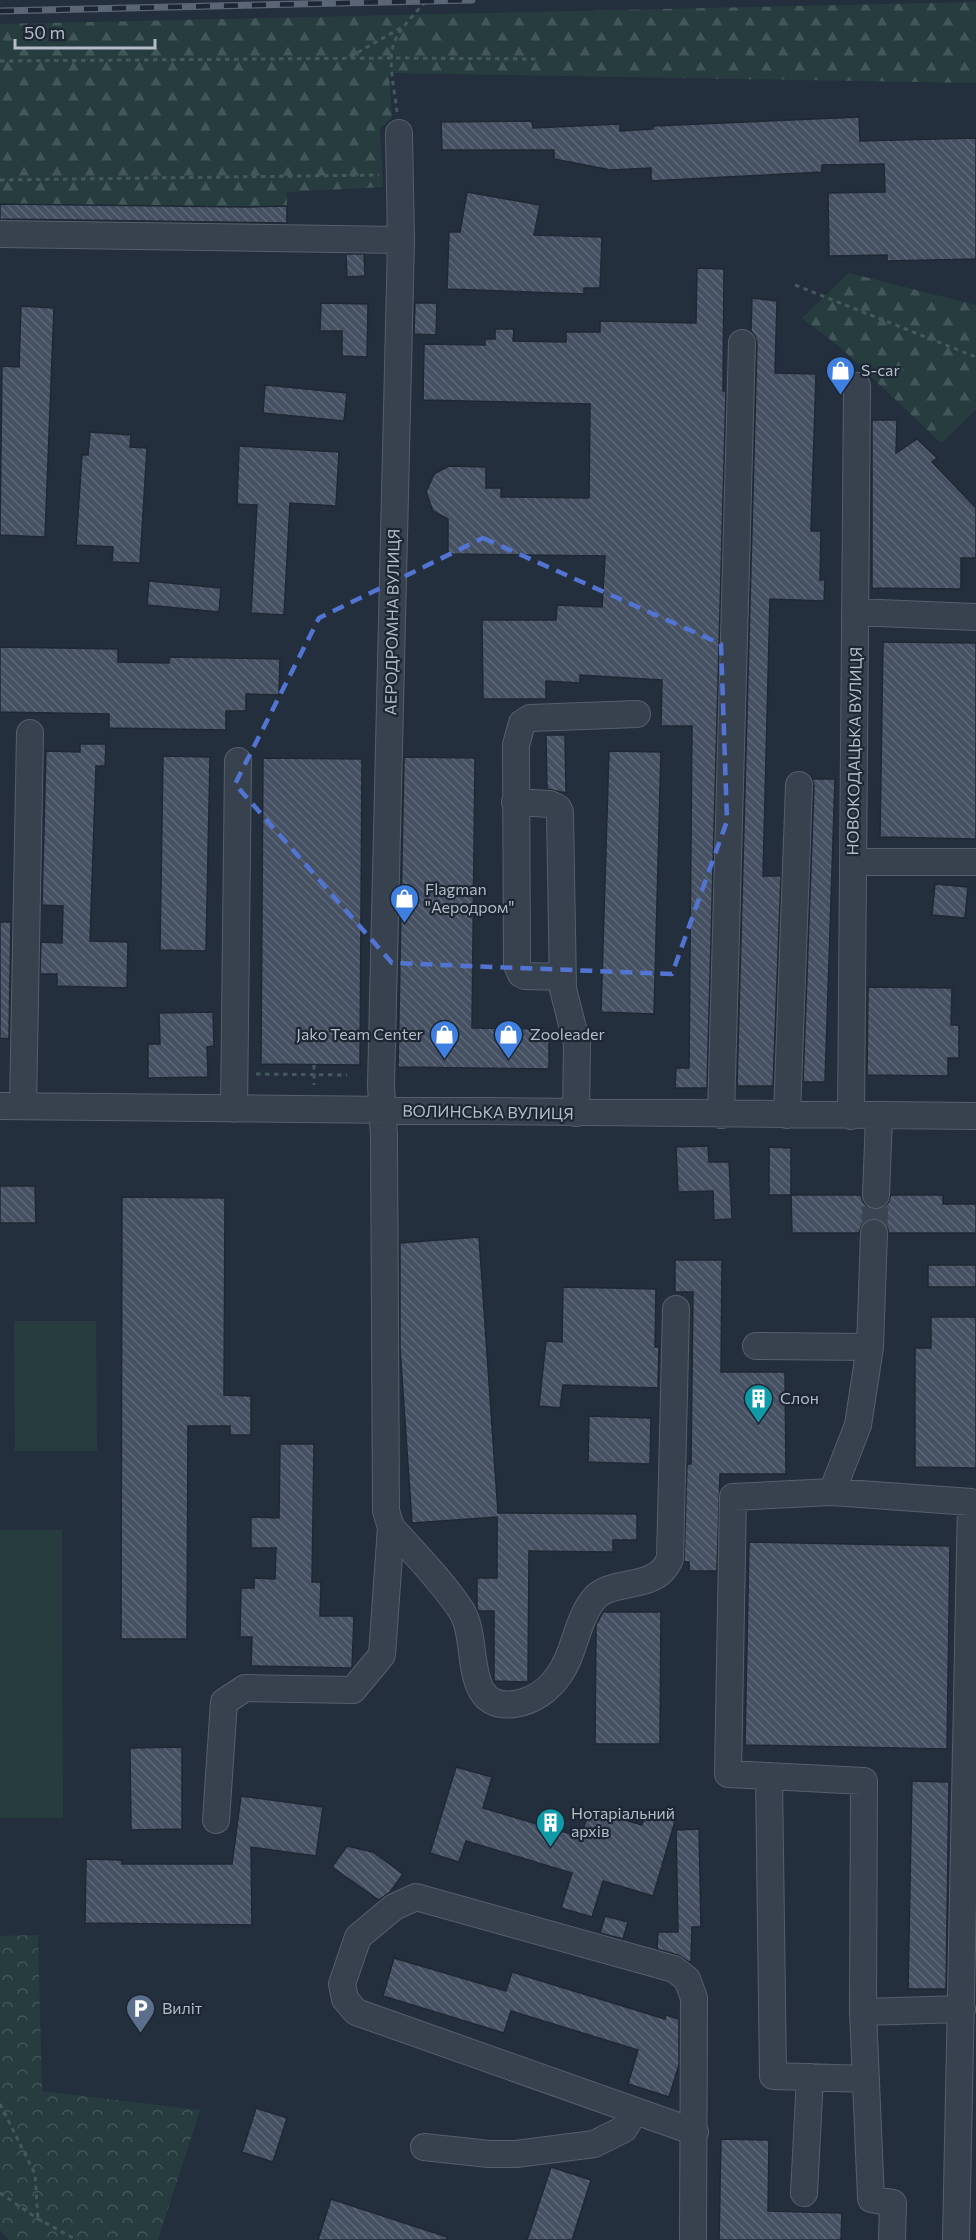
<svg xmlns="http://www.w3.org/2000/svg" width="976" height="2240" font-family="Commissioner,sans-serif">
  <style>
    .forest { fill: url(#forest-firs) }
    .park { fill: url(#park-crowns) }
    .pitch { fill: #263c3f }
    .building { fill: url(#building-back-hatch); stroke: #1f2835; stroke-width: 1.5 }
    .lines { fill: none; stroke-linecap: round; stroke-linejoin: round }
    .minor-tunnel { stroke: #3a4453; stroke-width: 26; stroke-dasharray: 26 13; stroke-linecap: butt }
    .minor-casing { stroke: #565f6c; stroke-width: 28 }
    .path { stroke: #44595c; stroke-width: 3; stroke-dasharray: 4.5 4.5; stroke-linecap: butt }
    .minor { stroke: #38414e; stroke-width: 26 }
    .rail-casing { stroke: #5a6575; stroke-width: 7 }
    .rail { stroke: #1d2633; stroke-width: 4.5; stroke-dasharray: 14; stroke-linecap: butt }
    .marked { fill: none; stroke: #5274d3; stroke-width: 4.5; stroke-dasharray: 12 8; stroke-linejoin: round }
    .labels { text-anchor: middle; stroke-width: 4.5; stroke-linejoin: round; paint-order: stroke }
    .poi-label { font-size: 16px; fill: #b4bcc9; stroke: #1d2633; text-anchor: start }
    .street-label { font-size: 16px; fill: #b4bcc9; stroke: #1d2633 }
  </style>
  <defs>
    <pattern id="forest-firs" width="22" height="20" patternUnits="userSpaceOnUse" patternTransform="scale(1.5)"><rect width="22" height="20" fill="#263c3f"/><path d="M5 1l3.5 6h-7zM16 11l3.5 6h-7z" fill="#435659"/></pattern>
    <pattern id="park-crowns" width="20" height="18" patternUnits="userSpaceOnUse" patternTransform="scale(1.5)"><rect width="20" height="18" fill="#263c3f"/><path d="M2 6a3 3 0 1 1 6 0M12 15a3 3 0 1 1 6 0" fill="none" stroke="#435659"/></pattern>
    <pattern id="building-back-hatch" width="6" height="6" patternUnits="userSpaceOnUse" patternTransform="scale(1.5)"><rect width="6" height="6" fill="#455162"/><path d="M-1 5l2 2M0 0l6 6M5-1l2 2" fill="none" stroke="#5d6877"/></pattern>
  </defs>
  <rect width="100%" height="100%" fill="#242f3e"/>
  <path class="forest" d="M976,2V83L389,73L392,117L380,129L383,187L287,192V206L236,207L0,204V24Z
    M849,273L976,305V410L941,443L841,348L802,318Z"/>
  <path class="park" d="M38,1935L42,2091L200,2110L158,2240H9L0,2230V1936Z"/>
  <path class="pitch" d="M14,1321H96L97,1451H15Z
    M0,1530H62L63,1818H0Z"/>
  <path class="building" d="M859,117L860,141L976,138V259L887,261V255L829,256L828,193L885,192L884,164L822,165V172L651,181V168L611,170L554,159V150H442L441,122L532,121L533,128L620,124V131L653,129V126Z
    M467,192L540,205L534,235L602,237L600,288H584V294L447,289L449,232H460Z
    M0,204L249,207L287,206V223L0,219Z
    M346,254H364L365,276L347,277Z
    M697,268L724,269L723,391H726L707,1088H675L676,1068H689L692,726H661L662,680L580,675V683L546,681V699H483L482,620H556L557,605L602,607L605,556L448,554V519L433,511L426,492L434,474L441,470L449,466L486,467V488H501V497L589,498L590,404L423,400L424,344L485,345V339H495V329H514L513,341L566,342V332H600V321L696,323Z
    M752,298L777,301L775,373L816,374L811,531H821L820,580H825L824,601L770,599L763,876H781L773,1086H737L757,343L755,336L751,331Z
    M321,303L368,304L367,357L342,356V331H320Z
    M415,303H437L436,335L414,334Z
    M21,306L54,308L45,537L0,535L2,366L19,367Z
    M265,385L347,393L344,421L263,413Z
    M872,420H897L896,453L917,439L937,458L932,462L976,508V558H961V589L872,588Z
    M90,432L131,435L130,447L147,448L140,563L112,562L113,547L76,545L82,455H88Z
    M239,446L339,452L336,506L290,503L284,615L251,613L257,505L237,504Z
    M149,581L221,588L219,612L147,605Z
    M883,642L976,643V839L880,837Z
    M0,647L118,649V662L169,663V657L280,659L279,695L246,694V711H226V730L109,728V714L0,712Z
    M546,735H565L566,793L547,789Z
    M80,744H106L105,766H96L90,941L128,942L127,988L57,986V974H40L41,942L62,943L63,906L42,905L46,751L80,752Z
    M609,751L661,752L654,1014L601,1012Z
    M163,756L210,757L206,951L160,950Z
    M404,757L475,758L472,1028L549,1029V1069L398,1067Z
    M263,758L362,759L360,1065L261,1064Z
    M812,779H835L825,1082H803L814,786Z
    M935,884L968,887L965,918L932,915Z
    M0,922H11L9,1039L0,1038Z
    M868,987L952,988L951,1025H959V1058H948V1076L867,1075Z
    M213,1012L214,1046L207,1047L208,1077L148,1078V1044H160L159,1013Z
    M708,1146L709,1162H729L732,1219L714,1220L713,1191L678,1192L676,1147Z
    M769,1147L791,1148V1195H769Z
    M0,1186H35L36,1223H0Z
    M791,1195H861L863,1202L868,1207L876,1210L882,1208L888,1203L891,1195H943V1204H976V1233H889L887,1227L882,1221L874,1218L868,1220L862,1225L859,1233H792Z
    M122,1197L225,1198L224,1395L251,1396V1435H230V1426H188L187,1639H121Z
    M479,1237L498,1513L637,1514V1540H613V1552L529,1551L528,1682L494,1681V1611H478L477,1608V1578H497V1517L412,1523L400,1348V1243Z
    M675,1260H722L721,1372H785L786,1474H720L717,1571H689V1562H684L687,1464H691L693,1292H675Z
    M928,1265H976V1287H928Z
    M563,1287L656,1289L655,1347H659L658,1388L563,1385L560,1408L539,1406L546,1341L562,1342Z
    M931,1317H976V1468L915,1467V1348H931Z
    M589,1416L651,1418L650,1464L588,1462Z
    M280,1444H314L312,1582H321L320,1616H354L352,1668L251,1666L252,1637H240L241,1588H254V1578L275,1579L276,1548H251V1517L279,1518Z
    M749,1542L950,1546L947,1749L745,1745Z
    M603,1612H661L660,1744H595L596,1625Z
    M182,1747V1829L131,1830L130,1748Z
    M456,1767L492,1777L483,1808L581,1837L589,1809L642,1825L647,1809L676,1818L653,1896L603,1881L592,1917L561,1908L572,1873L466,1841L459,1862L430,1853Z
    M912,1781L949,1782L946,1989H908Z
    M241,1796L323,1807L316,1856L251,1847L252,1925L85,1923L86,1859L122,1860V1864H232Z
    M699,1829L701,1927H692L691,1962H689L678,1955L657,1949L658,1932H678L676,1830Z
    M347,1846L373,1852L403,1874L390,1892L379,1900L332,1867Z
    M605,1916L628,1922L623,1939L600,1933Z
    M394,1958L506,1991L512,1972L665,2019L666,2015L679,2019V2065L669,2097L628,2084L638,2050L511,2011L504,2033L383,1996Z
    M256,2108L287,2118L273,2162L242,2152Z
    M721,2139L769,2140L768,2211L842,2213L841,2240H719Z
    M551,2167L591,2180L572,2240H527Z
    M331,2199L447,2237V2240H318Z"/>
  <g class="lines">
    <path class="minor-tunnel" d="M874,1233L876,1195"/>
    <defs>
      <path id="minor" d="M399,133L401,240L381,1085L384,1137L386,1511L391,1527C415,1554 441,1580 461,1610C481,1640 460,1711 515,1704C533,1701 549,1690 559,1675C575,1653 576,1622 593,1600C608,1580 645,1589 663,1570C666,1567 668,1562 670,1559L676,1309
        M0,234L401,240
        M855,612L976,617
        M515,802L550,804L558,808L560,812L563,989L577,1044L576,1113
        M853,862H976
        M563,977L525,976L521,974L517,965L516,745L522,723L530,718L637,714
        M0,1106L976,1116
        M23,1106L30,733
        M234,1109L238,761
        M721,1115L742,343
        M787,1115L799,785
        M851,1116L857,386
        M876,1195L879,1117
        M756,1346L870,1347L874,1233
        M832,1492L858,1425L870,1347
        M769,1776L773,2076L866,2079
        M216,1820L224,1702L245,1688L353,1690L382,1655L391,1527
        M863,2012L962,2009
        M424,2147L489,2154H516L594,2144L624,2129L635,2111
        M804,2193L810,2077
        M693,2240L694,1998L687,1979L674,1969L416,1897L394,1907L358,1937L342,1984L345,1999L356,2012L695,2132
        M892,2240L893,2203L871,2199L863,2012L864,1781L728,1774L733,1497L832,1492L971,1502L956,2240"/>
    </defs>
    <use href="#minor" class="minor-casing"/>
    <path class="path" d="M350,57L404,26
      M0,61L392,58L538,59
      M397,112C395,92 388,66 393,46C398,29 416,13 427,0
      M0,180L379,175
      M795,285L976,357
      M314,1065V1085
      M256,1074L347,1075
      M0,2104L35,2174L38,2219
      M0,2193L38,2219L77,2240"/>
    <use href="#minor" class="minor"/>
    <defs>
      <path id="rail" d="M0,11L472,0"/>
    </defs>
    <use href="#rail" class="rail-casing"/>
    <use href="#rail" class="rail"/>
  </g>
  <path class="marked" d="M483,538L721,644L727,821L672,974L392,963L235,784L319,618Z"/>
  <defs>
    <symbol id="shop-pin" viewBox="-11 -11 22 30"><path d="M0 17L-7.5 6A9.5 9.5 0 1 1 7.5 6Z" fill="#3f7fe0" stroke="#1d2633"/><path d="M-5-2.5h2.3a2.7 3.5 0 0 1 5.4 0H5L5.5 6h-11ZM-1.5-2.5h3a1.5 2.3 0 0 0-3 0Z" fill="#fff"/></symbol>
    <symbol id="building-pin" viewBox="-11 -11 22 30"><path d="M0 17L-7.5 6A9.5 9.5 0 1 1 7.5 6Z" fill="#0f9aa8" stroke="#1d2633"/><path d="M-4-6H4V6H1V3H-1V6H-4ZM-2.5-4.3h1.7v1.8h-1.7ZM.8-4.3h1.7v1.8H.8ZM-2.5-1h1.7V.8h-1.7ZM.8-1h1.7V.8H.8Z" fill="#fff"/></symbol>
    <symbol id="parking-pin" viewBox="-11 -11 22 30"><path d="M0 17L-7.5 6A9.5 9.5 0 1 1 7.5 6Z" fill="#5c6f8a" stroke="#1d2633"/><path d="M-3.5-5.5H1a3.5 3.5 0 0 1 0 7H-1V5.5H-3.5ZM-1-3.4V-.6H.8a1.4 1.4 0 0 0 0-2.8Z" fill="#fff"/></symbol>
  </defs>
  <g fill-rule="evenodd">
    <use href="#shop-pin" x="824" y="354" width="33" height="45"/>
    <use href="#shop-pin" x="388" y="882" width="33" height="45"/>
    <use href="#shop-pin" x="428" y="1018" width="33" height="45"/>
    <use href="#shop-pin" x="492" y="1018" width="33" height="45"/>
    <use href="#building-pin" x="742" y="1382" width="33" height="45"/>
    <use href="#building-pin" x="534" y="1806" width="33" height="45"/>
    <use href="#parking-pin" x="124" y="1992" width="33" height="45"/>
  </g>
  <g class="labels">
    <g class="poi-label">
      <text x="861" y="376">S-car</text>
      <text x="425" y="895">Flagman<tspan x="425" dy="18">"Аеродром"</tspan></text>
      <text x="423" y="1040" text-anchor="end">Jako Team Center</text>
      <text x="530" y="1040">Zooleader</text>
      <text x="780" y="1404">Слон</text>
      <text x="571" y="1819">Нотаріальний<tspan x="571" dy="18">архів</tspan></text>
      <text x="162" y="2014">Виліт</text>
    </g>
    <g class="street-label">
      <text transform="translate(392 622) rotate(-89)" y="6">АЕРОДРОМНА ВУЛИЦЯ</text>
      <text transform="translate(854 751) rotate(-89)" y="6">НОВОКОДАЦЬКА ВУЛИЦЯ</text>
      <text transform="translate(488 1112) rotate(1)" y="6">ВОЛИНСЬКА ВУЛИЦЯ</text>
    </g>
  </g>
  <path d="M15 39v9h140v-9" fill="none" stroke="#b4bcc9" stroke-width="3"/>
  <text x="24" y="39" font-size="18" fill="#b4bcc9" stroke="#1d2633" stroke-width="4.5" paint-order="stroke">50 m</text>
</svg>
